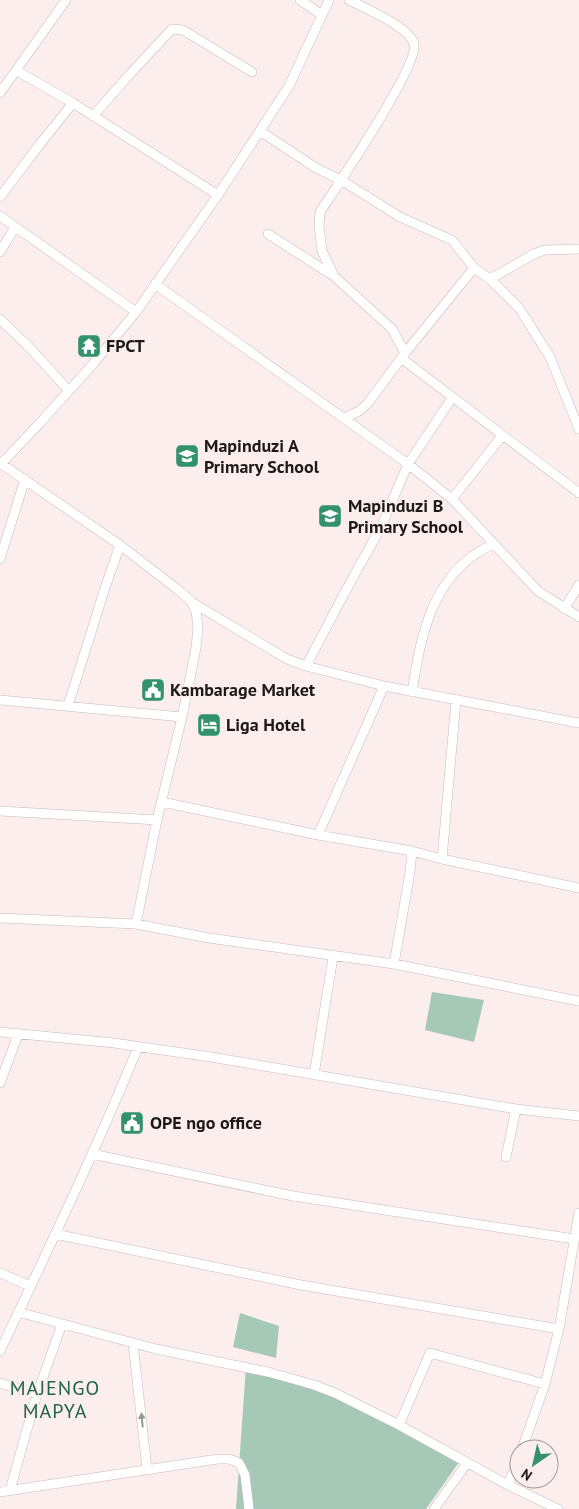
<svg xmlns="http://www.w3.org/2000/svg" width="579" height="1509" font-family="'PT Sans',sans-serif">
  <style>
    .green { fill: #a6c9b7 }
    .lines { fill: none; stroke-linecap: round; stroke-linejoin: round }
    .minor-casing { stroke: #c8bbb9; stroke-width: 10 }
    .minor { stroke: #fff; stroke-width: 9 }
    .oneway { fill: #9a9897 }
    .labels { text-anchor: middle; stroke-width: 4; stroke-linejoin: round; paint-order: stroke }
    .poi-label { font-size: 18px; font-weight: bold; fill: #1e1918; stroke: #fbeeec; text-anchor: start }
    .quarter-label { font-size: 20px; letter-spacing: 1px; fill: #226449; stroke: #fbeeec }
  </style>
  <rect width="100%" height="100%" fill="#fbeeec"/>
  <path class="green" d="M432,992L484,1000L474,1042L425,1030Z
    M240,1313L279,1326L276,1358L233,1347Z
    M246,1366L321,1388L462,1458L426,1509H236Z"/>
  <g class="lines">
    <defs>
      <path id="minor" d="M300,0L322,15
        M349,0C364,8 410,27 414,44C420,64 335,189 320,212L319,225L322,251L334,276L392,329L405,353
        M17,71L73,103L218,195
        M0,93L66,0
        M93,116L130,74L172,29L183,30L252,72
        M260,131L316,168L341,180L400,217L452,240L474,268L490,279L519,308L550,357L579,429
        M0,197L40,144L73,103
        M0,216L136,312
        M268,234L332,275
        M0,252L15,227
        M490,279L534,254L545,250L579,249
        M155,284L408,464L452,499L538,591L579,617
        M0,319L31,349L68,390
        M401,358L579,493
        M345,418L359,411L368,403L405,353L474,268
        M0,463L120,545L177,589L190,600L196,611L198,627L196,648L182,717L157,820L136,924
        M1,464L39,424L93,364L136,312L218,195L289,86L329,0
        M452,499L502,436
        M0,559L25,479
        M190,601L287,659L306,666L384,686L579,723
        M564,609L579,585
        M306,666L345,592L381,527L408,464L452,398
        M412,692C420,642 429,587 474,555C480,551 487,547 494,544
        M0,700L182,717
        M68,706L104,591L120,545
        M162,802L318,835L412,851L442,859L579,888
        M0,811L157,820
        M318,835L384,686
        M442,859L456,700
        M0,918L136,924L209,938L394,964L579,1001
        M394,964L410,872L412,851
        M0,1032L114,1043L211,1057L516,1109L579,1116
        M314,1075L333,957
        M0,1083L18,1035
        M92,1154L293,1196L574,1239
        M506,1157L516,1109
        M55,1234L301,1285L559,1329
        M0,1273L30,1286
        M18,1312L156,1349L268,1372L314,1385L335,1393L399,1425L508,1485L558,1509
        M133,1343L147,1469
        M0,1351C48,1250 96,1150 138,1047
        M0,1383L37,1394
        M399,1425L430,1353L545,1384
        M522,1449L545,1384L559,1329L579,1213
        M508,1485L519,1457
        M10,1490L37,1394L62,1324
        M0,1492L218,1459H229L239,1463L245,1475L249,1509
        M434,1509L467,1463"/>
    </defs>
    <use href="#minor" class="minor-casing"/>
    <use href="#minor" class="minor"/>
  </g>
  <defs><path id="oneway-solid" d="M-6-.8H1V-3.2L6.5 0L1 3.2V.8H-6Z" transform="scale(1.25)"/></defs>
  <use class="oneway" href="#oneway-solid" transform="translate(142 1420) rotate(-96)"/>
  <defs>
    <symbol id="temple-square" viewBox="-11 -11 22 22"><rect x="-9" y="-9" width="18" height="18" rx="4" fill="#32926c" stroke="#fbeeec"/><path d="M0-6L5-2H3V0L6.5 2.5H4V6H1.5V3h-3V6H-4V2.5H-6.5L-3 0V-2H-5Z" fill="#fff"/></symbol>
    <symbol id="school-square" viewBox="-11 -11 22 22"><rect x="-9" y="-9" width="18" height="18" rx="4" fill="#32926c" stroke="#fbeeec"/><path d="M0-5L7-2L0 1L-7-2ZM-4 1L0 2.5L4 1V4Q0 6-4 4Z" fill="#fff"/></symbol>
    <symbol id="civic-square" viewBox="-11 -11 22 22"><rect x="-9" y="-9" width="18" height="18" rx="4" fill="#32926c" stroke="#fbeeec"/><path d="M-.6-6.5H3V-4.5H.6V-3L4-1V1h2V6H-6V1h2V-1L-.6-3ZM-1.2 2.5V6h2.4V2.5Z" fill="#fff"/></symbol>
    <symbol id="hotel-square" viewBox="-11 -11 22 22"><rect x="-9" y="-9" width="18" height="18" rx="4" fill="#32926c" stroke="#fbeeec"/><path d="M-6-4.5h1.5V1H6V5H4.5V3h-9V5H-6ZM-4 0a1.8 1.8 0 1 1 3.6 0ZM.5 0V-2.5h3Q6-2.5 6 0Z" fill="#fff"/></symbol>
  </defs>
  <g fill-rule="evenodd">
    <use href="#temple-square" x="75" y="332" width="28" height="28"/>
    <use href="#school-square" x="173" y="442" width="28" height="28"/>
    <use href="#school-square" x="316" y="502" width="28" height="28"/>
    <use href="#civic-square" x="139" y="676" width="28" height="28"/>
    <use href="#hotel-square" x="195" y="711" width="28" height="28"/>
    <use href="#civic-square" x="118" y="1109" width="28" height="28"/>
  </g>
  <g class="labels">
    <g class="poi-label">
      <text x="106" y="352">FPCT</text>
      <text x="204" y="452">Mapinduzi A<tspan x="204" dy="21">Primary School</tspan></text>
      <text x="348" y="512">Mapinduzi B<tspan x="348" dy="21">Primary School</tspan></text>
      <text x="170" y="696">Kambarage Market</text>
      <text x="226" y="731">Liga Hotel</text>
      <text x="150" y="1129">OPE ngo office</text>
    </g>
    <g class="quarter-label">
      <text x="55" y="1395">MAJENGO<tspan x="55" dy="23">MAPYA</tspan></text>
    </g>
  </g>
  <g transform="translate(534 1464) rotate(214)"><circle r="24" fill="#fbeeec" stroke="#a39997"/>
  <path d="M0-4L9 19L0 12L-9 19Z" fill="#32926c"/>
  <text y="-8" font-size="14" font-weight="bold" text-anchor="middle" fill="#1e1918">N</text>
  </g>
</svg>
